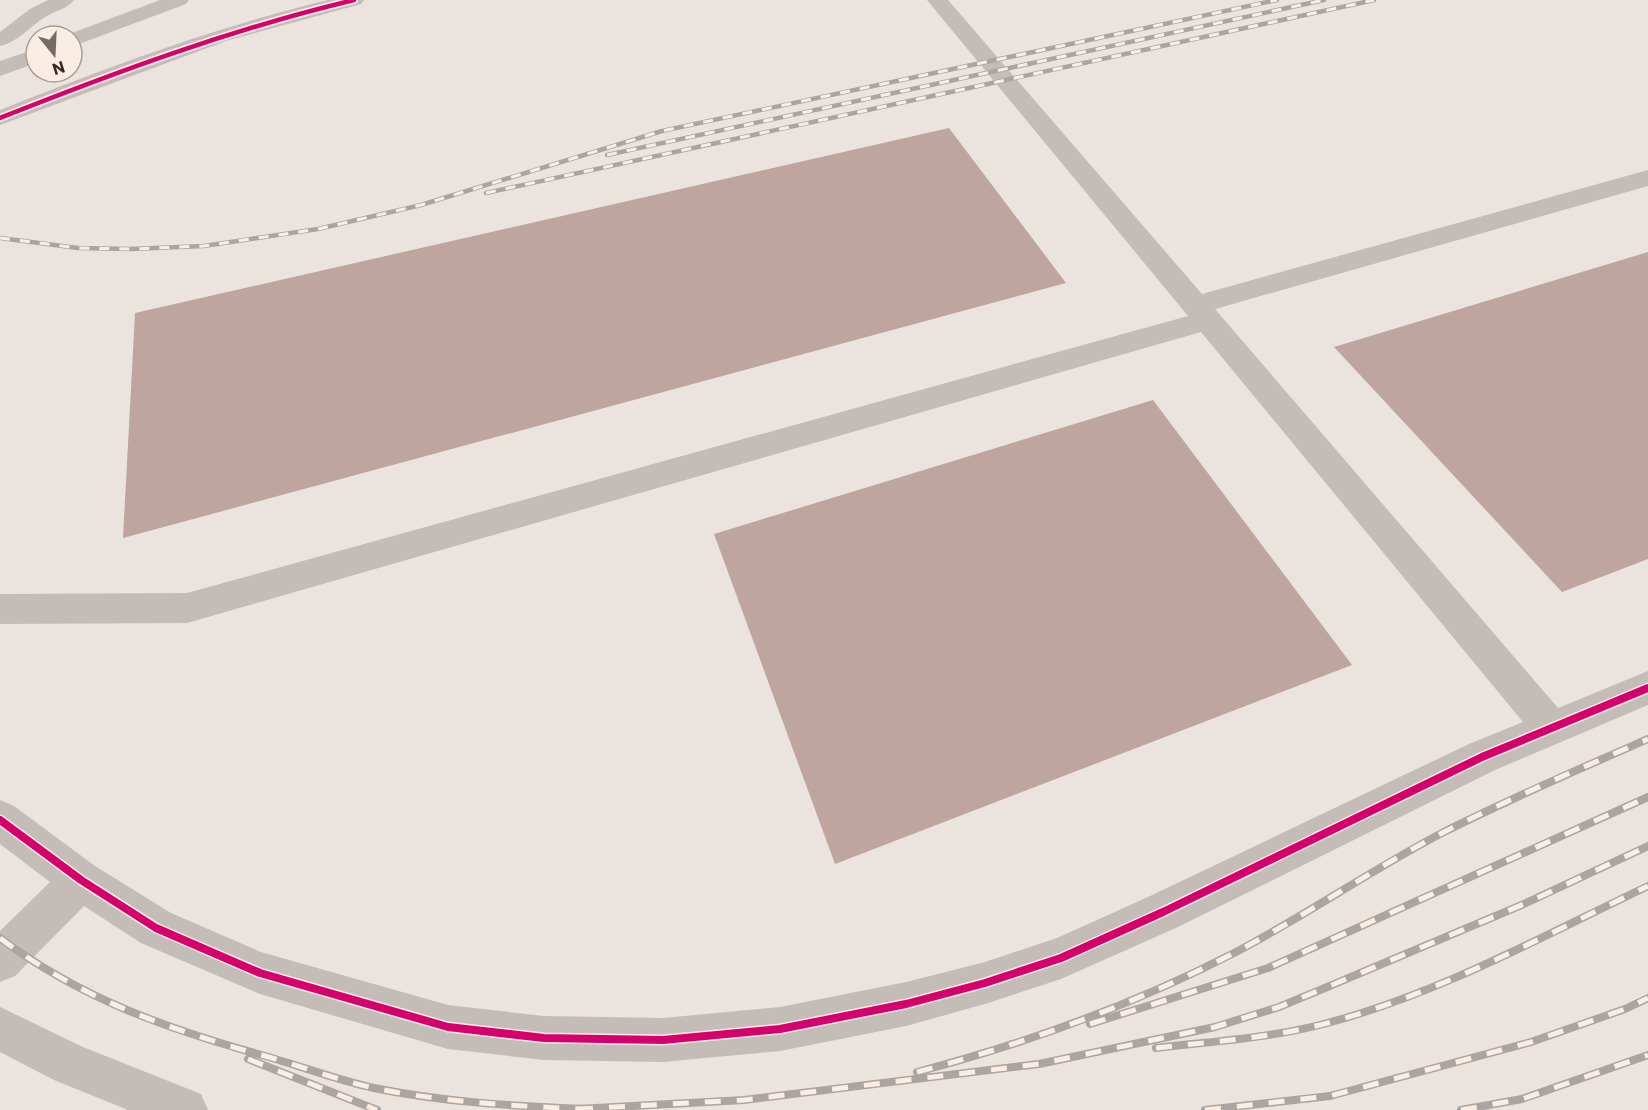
<svg xmlns="http://www.w3.org/2000/svg" width="1648" height="1110" font-family="Commissioner,sans-serif">
  <style>
    .building { fill: #bfa59f }
    .lines { fill: none; stroke-linecap: round; stroke-linejoin: round }
    .minor { fill: #c4bcb7; fill-rule: evenodd }
    .rail-far1-casing { stroke: #aba5a2; stroke-width: 4.5 }
    .rail-casing { stroke: #aba5a2; stroke-width: 8 }
    .rail-far1 { stroke: #f9ede4; stroke-width: 3; stroke-dasharray: 10; stroke-linecap: butt }
    .rail { stroke: #f9ede4; stroke-width: 5; stroke-dasharray: 16; stroke-linecap: butt }
    .cycleway-far1-casing { stroke: #f9ede4; stroke-width: 8 }
    .cycleway-casing { stroke: #f9ede4; stroke-width: 11 }
    .cycleway-far1 { stroke: #d6006c; stroke-width: 4.5 }
    .cycleway { stroke: #d6006c; stroke-width: 8 }
  </style>
  <rect width="100%" height="100%" fill="#ebe3de"/>
  <path class="building" d="M949,128L1066,283L123,538L135,313Z
    M1648,252V559L1562,592L1334,347Z
    M1153,400L1352,665L835,864L714,534Z"/>
  <g class="lines">
    <path class="minor" d="M48,0H74C68,9 54,11 45,17C29,27 20,41 0,46V32L30,9Z
      M160,0H189L186,4L79,44L72,46V36H64Z
      M328,0H364L361,4L226,41L0,125V110C107,67 216,27 328,0Z
      M927,0H948L1202,294L1648,170V186L1215,309L1558,708L1648,671V705L1495,770L1178,927L1061,979L985,1004L906,1026L780,1051L663,1062L544,1060L448,1049L260,994L141,943L84,906L15,976L0,982V931L50,882L0,844V800L14,806L95,866L171,913L261,952L448,1005L544,1016L663,1018L780,1007L906,982L985,962L1057,938L1148,897L1469,744L1523,722L1201,332L187,623L0,624V594L187,593L1188,316Z
      M36,49V63L0,76V61Z
      M0,1007L83,1047L201,1094L208,1110H128L54,1080L0,1052Z"/>
    <defs>
      <path id="rail-far1" d="M607,155L1324,0
        M486,193L1374,0
        M0,238L78,248L131,249L204,246L318,229L421,205L662,131L1277,0"/>
      <path id="rail" d="M0,938C81,999 168,1029 265,1056C301,1066 337,1080 374,1088C442,1102 514,1106 583,1109
        M1090,1024L1268,968L1648,797
        M1156,1048C1215,1041 1274,1038 1331,1022C1442,992 1545,935 1648,886
        M248,1059L377,1110
        M917,1072C1027,1043 1133,1005 1234,953C1305,916 1371,870 1442,833C1509,799 1579,769 1648,739
        M577,1109L744,1100L1039,1064L1215,1027L1279,1007L1332,985L1524,904L1648,846
        M1205,1110L1330,1096L1531,1042L1625,1009L1648,998
        M1461,1110L1522,1099L1648,1055"/>
    </defs>
    <use href="#rail-far1" class="rail-far1-casing"/>
    <use href="#rail" class="rail-casing"/>
    <use href="#rail-far1" class="rail-far1"/>
    <use href="#rail" class="rail"/>
    <defs>
      <path id="cycleway-far1" d="M0,118C116,72 232,29 354,0"/>
      <path id="cycleway" d="M0,820L81,880L156,928L260,973L448,1027L544,1038L663,1040L780,1029L906,1004L985,983L1061,958L1163,912L1482,757L1648,688"/>
    </defs>
    <use href="#cycleway-far1" class="cycleway-far1-casing"/>
    <use href="#cycleway" class="cycleway-casing"/>
    <use href="#cycleway-far1" class="cycleway-far1"/>
    <use href="#cycleway" class="cycleway"/>
  </g>
  <g transform="translate(54 54) rotate(162)"><circle r="28" fill="#f9ede4" stroke="#aa9f98" stroke-width="1.5"/>
  <path d="M0-4.5L10 22L0 15L-10 22Z" fill="#746a66"/>
  <text y="-9" font-size="16" font-weight="bold" text-anchor="middle" fill="#342926">N</text>
  </g>
</svg>
